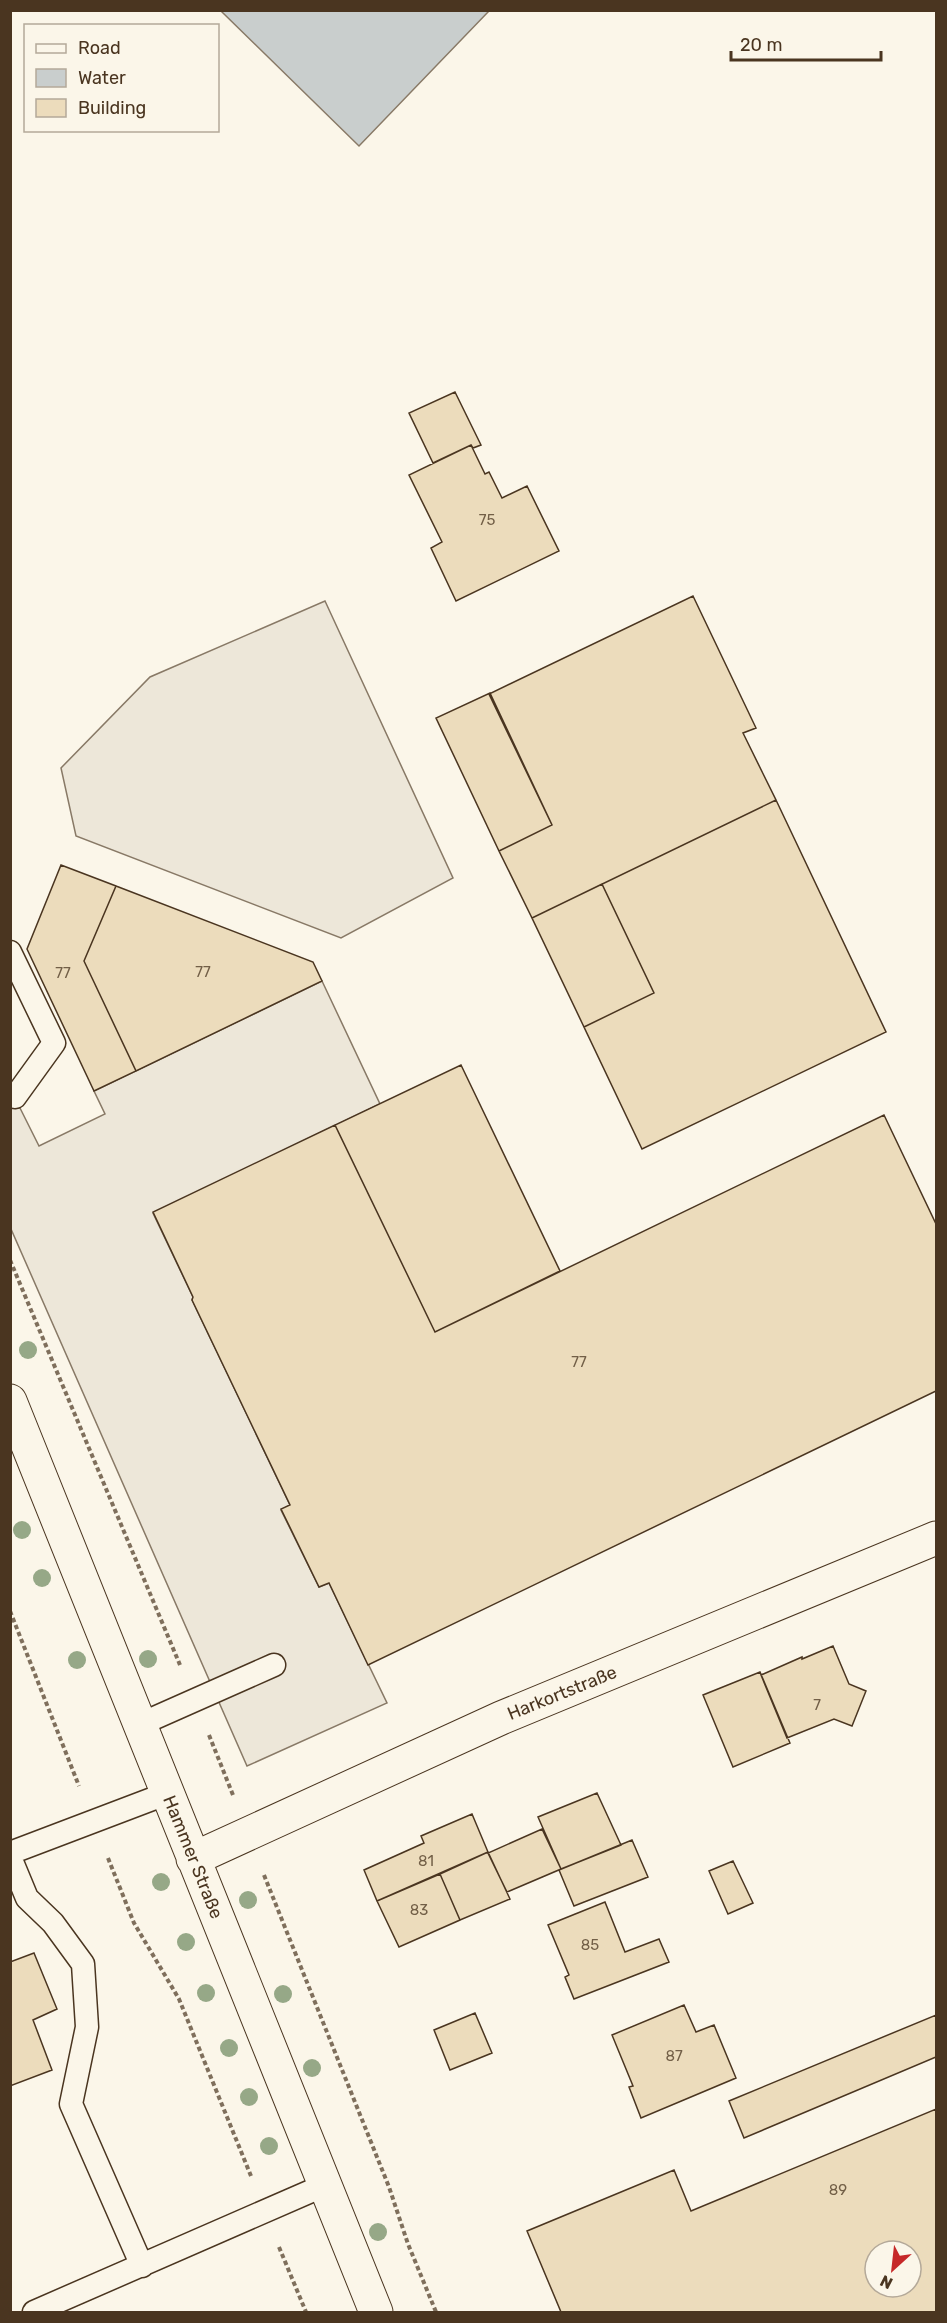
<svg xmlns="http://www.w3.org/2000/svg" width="947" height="2323" font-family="Rubik,sans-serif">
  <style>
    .parking { fill: #ede7d9; stroke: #887966; stroke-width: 1.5 }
    .water { fill: #c9cecd; stroke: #887966; stroke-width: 1.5 }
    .building { fill: #ecdcbc; stroke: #4a3520; stroke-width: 1.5; fill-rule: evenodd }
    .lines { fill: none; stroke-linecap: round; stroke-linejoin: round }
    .service-casing { stroke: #4a3520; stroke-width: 25 }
    .minor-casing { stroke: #4a3520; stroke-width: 35 }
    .path { stroke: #7f6f5c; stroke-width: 4; stroke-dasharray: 4.5 3; stroke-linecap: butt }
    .service { stroke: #fbf6e9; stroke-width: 22 }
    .minor { stroke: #fbf6e9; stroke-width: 33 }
    .tree { fill: #96a887 }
    .labels { text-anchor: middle; stroke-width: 4.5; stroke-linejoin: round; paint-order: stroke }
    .number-label { font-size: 15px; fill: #725f47 }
    .street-label { font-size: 18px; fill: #4a3520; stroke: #fbf6e9 }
  </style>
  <rect width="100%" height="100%" fill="#fbf6e9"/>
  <path class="parking" d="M325,601L453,878L341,938L76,836L61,768L150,677Z
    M322,981L380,1104L153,1213L193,1297L192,1300L290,1505L281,1510L319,1587L329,1583L387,1703L247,1766L11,1229L10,1088L39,1146L105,1114L94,1091Z"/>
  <path class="water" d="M224,10H489V11L359,146L222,12Z"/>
  <path class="building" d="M455,392L481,445L473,448L471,445L433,463L409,413Z
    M471,445L485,474L489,472L502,498L527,486L559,551L456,601L431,548L442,542L409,475Z
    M693,596L756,728L743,733L776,800L532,918L499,851L552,825L489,694Z
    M490,693L552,825L499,851L436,718Z
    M776,800L886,1032L642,1149L584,1027L654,993L602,884Z
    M61,865L116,886L84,961L136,1071L94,1091L27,949Z
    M602,884L654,993L584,1027L532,918Z
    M116,886L313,962L322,981L136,1071L84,961Z
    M461,1065L560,1271L435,1332L335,1125Z
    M884,1115L936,1224V1391L368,1665L329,1583L319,1587L281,1509L290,1505L192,1300L193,1297L153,1212L335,1125L435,1332Z
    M833,1646L849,1684L866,1691L852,1726L834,1719L787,1738L761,1675L802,1657V1659Z
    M760,1672L790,1743L733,1767L703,1695Z
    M597,1793L621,1845L561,1869L538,1817Z
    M472,1814L488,1852L377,1901L364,1870L424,1843L421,1836Z
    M542,1829L561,1869L507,1892L488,1853Z
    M632,1840L648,1877L574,1906L559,1870Z
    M488,1852L510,1899L460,1920L440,1874Z
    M733,1861L753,1903L728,1914L709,1871Z
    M440,1874L460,1920L399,1947L377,1901Z
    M605,1902L625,1952L659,1939L669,1962L574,1999L565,1977L569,1975L548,1925Z
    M34,1953L57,2009L33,2020L52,2070L10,2086V1962Z
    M684,2005L696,2032L714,2025L736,2078L641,2118L629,2087L633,2086L612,2035Z
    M475,2013L492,2053L450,2070L434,2030Z
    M936,2015V2057L744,2138L729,2101Z
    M936,2109V2312H561L527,2231L674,2170L691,2211ZM875,2251H911V2287H875Z"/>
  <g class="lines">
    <defs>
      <path id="service" d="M10,952L54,1043L15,1097
        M141,1724L274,1665
        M10,1853L168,1793
        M10,1857L27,1898L53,1923L83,1964L87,2027L71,2104L142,2266
        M34,2312L325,2185"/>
      <path id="minor" d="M10,1401L376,2312
        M193,1859L501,1718L936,1538"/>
    </defs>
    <use href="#service" class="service-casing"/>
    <use href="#minor" class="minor-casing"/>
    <path class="path" d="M10,1260L180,1665
      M10,1611L79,1786
      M209,1735L233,1795
      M108,1858L134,1923L179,1999L251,2176
      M264,1875L389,2187L408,2244L436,2312
      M279,2247L306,2312"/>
    <use href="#service" class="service"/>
    <use href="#minor" class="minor"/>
  </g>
  <g class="tree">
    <circle cx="28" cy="1350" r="9"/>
    <circle cx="22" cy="1530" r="9"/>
    <circle cx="42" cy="1578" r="9"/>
    <circle cx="148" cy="1659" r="9"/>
    <circle cx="77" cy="1660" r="9"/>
    <circle cx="161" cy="1882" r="9"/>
    <circle cx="248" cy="1900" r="9"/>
    <circle cx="186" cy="1942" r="9"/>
    <circle cx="206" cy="1993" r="9"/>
    <circle cx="283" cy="1994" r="9"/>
    <circle cx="229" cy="2048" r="9"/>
    <circle cx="312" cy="2068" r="9"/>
    <circle cx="249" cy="2097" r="9"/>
    <circle cx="269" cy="2146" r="9"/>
    <circle cx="378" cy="2232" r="9"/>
  </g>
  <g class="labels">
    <g class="number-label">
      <text x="487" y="525">75</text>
      <text x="203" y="977">77</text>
      <text x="63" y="978">77</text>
      <text x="579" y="1367">77</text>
      <text x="817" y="1710">7</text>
      <text x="426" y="1866">81</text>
      <text x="419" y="1915">83</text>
      <text x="590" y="1950">85</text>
      <text x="674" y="2061">87</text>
      <text x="838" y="2195">89</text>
    </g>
    <g class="street-label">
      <text transform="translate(562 1693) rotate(-22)" y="6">Harkortstraße</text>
      <text transform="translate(193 1857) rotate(68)" y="6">Hammer Straße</text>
    </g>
  </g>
  <rect width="947" height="2323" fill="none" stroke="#4a3520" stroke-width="24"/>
  <rect x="24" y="24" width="195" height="108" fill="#fbf6e9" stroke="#b4a999" stroke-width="1.5"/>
  <rect x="36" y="44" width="30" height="9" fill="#fbf6e9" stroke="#b4a999" stroke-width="1.5"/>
  <text x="78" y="54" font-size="18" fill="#4a3520">Road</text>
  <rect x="36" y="69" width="30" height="18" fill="#c9cecd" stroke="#b4a999" stroke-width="1.5"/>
  <text x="78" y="84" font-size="18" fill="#4a3520">Water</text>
  <rect x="36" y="99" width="30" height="18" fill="#ecdcbc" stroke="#b4a999" stroke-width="1.5"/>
  <text x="78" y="114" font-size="18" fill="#4a3520">Building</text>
  <g transform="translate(893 2269) rotate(207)"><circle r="28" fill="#fbf6e9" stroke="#b4a999" stroke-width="1.5"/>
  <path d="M0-4.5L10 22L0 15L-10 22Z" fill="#c62828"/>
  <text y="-9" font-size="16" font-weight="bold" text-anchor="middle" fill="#4a3520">N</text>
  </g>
  <path d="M731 51v9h150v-9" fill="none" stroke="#4a3520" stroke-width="3"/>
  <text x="740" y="51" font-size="18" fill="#4a3520" stroke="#fbf6e9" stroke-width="4.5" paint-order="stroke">20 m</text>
</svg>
